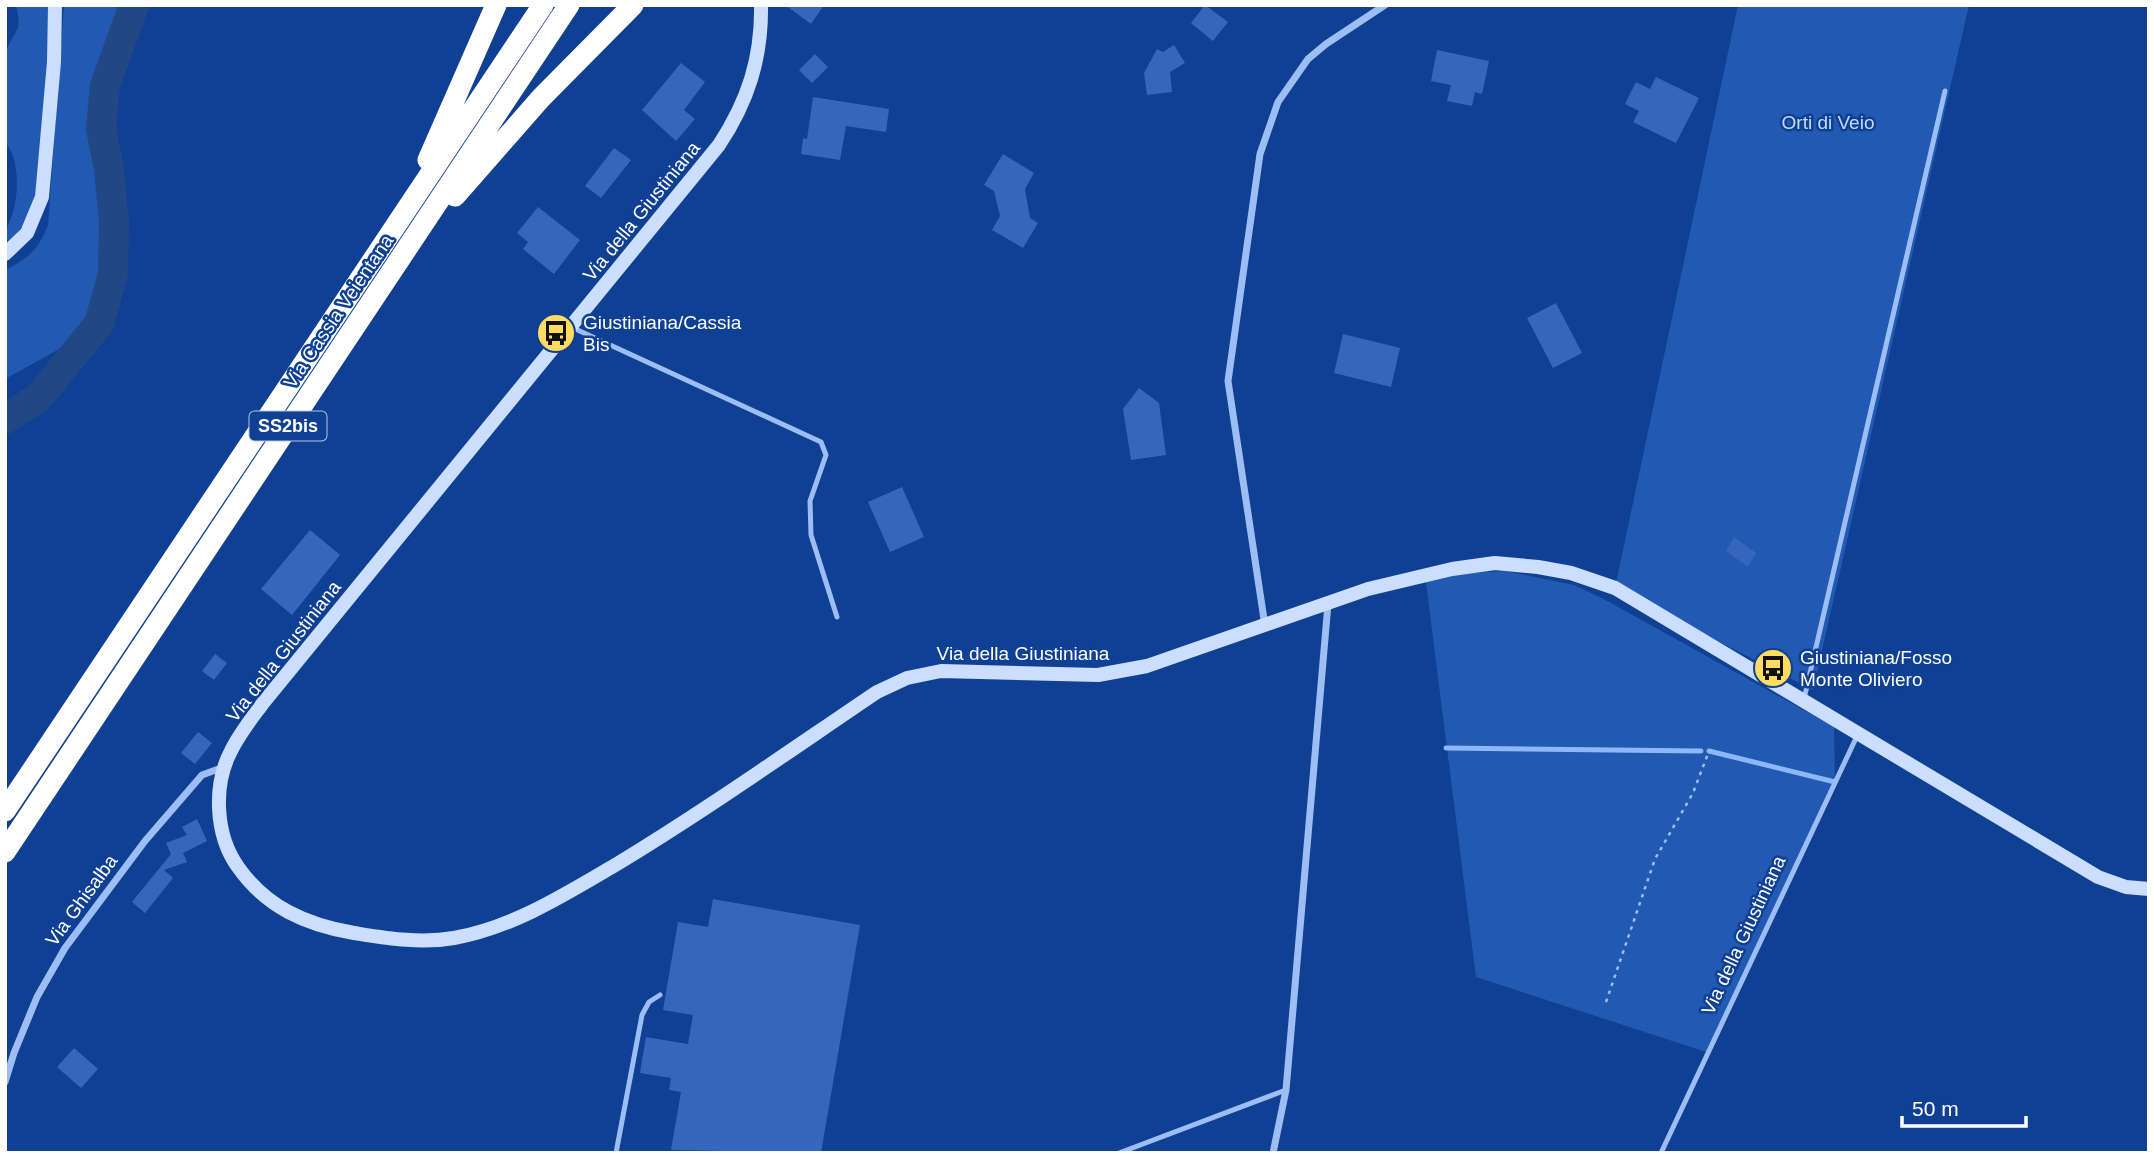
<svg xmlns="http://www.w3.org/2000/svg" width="2154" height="1158" font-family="Arial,sans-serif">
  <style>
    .green { fill: #2159b3 }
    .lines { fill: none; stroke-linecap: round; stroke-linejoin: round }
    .stream { stroke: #8db7f8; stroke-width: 5 }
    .river { stroke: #224785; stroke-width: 30 }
    .building { fill: #3467bb }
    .path { stroke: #9cbef4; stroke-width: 2.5; stroke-dasharray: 3.5 5; stroke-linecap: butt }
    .lane { stroke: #9cbef4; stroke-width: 5 }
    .street { stroke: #9cbef4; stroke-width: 7 }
    .secondary { stroke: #cbdefd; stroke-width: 14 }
    .highway { stroke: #fff; stroke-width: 21 }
    .labels { text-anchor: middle; stroke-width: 5; stroke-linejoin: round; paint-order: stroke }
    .shield { fill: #0f4093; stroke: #b7c6df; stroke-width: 2 }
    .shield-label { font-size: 18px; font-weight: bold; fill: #fff }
    .park-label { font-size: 19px; fill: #c4dafe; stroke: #0f4093 }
    .street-label { font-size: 19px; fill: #fff; stroke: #0f4093 }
    .poi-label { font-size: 19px; fill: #fff; stroke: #0f4093; text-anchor: start }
  </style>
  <rect width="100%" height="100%" fill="#0f4093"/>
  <path class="green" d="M16,5H51V31L38,202L13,240L5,241C5,229 9,225 12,215C19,194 20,159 5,142C5,123 0,67 6,52C14,29 23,34 16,5Z
    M64,5H128L119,22L96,93L92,121L100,148L113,161L118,185L112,245L96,285L87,321L74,341L5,379V270C28,259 39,249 48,225Z
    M1738,5H1969L1813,690L1615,588Z
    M1505,571L1574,585L1602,598L1834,727L1835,782L1709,1053L1476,977L1425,575Z"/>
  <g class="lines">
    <path class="stream" d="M1446,748L1701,751
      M1709,751L1835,782"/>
    <path class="river" d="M5,419L38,398L99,324L113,274L114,222L109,169L101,129L105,86L134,5"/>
  </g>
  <path class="building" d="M785,5H824L811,24Z
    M1205,5L1228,22L1213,41L1191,23Z
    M1174,45L1185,63L1170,72L1172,92L1147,95L1144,73L1157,49L1163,52Z
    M1437,50L1489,61L1482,94L1475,92L1472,106L1447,101L1451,85L1431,81Z
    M815,54L828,67L812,83L799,70Z
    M681,63L705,82L684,110L695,119L676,141L642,110Z
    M1656,77L1699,98L1676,143L1633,122L1639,111L1625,104L1636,82L1650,89Z
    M813,97L889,109L886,132L846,126L840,160L801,154L803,138L807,139Z
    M614,148L631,160L601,198L585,186Z
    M1003,154L1034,173L1025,189L1030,218L1038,223L1023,248L992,230L1000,216L994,191L984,185Z
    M538,207L580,240L554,274L523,249L528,242L517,233Z
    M1556,303L1582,353L1553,368L1527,318Z
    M1343,334L1400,348L1391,387L1334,373Z
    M1139,388L1159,403L1166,455L1131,460L1123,409Z
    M902,487L924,537L890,552L868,502Z
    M310,530L340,555L292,615L261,589Z
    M1734,537L1756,553L1748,567L1726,551Z
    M215,654L227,663L214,680L202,671Z
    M198,732L212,743L195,764L181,753Z
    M197,819L207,841L183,853L187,862L164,870L173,878L145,913L132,902L171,854L166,843L187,835L182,827Z
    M713,899L860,925L821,1153L671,1150L681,1092L669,1090L671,1078L640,1073L646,1037L688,1044L693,1015L663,1010L678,922L708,927Z
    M74,1048L98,1069L81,1088L57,1067Z"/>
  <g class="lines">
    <path class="path" d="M1606,1002L1655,859L1693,793L1709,751"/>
    <path class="lane" d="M571,327L821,442L826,455L810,501L811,535L837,617
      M1804,699L1945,91
      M616,1153L642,1015L649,1002L660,995
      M1119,1153L1286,1090
      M1661,1153L1857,736"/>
    <path class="street" d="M1265,626L1228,381L1260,154L1278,102L1308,59L1326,44L1385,5
      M5,1082L14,1053L37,997L65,948L145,841L202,775L224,767
      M1273,1153L1286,1090L1328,604"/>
    <path class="secondary" d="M761,5C762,58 748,101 719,145L263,703C252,718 239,734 231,751C213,785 215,835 238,867C266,907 306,925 354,933C386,938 420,944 454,938C512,928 566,894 617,864C706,810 791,750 877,692L907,678L941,671L1098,675L1147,666L1368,589L1452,569L1495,563L1538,567L1571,573L1615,588L2098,877L2126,887L2149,889
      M5,254L27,233L42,197L54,62L55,5"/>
    <path class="highway" d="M428,160L496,5
      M455,196L541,98L633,5
      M5,811L543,5
      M5,852L569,5"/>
  </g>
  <defs>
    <symbol id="bus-disc" viewBox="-11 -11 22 22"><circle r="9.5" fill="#ffdc5f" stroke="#0f4093"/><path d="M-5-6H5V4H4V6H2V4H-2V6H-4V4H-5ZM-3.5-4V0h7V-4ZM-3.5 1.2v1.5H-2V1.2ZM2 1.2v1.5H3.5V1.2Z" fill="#111"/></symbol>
  </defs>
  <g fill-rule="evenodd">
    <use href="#bus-disc" x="534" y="311" width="44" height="44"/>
    <use href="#bus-disc" x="1751" y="646" width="44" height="44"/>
  </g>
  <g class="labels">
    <rect class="shield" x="249.5" y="411.5" width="77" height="29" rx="5"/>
    <g class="shield-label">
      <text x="288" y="432">SS2bis</text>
    </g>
    <g class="park-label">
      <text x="1828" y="129">Orti di Veio</text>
    </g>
    <g class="street-label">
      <text transform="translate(641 211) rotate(-51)" y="7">Via della Giustiniana</text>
      <text transform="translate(338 311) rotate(-56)" y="7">Via Cassia Veientana</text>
      <text transform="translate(283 651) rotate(-52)" y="7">Via della Giustiniana</text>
      <text x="1023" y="660">Via della Giustiniana</text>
      <text transform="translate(81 900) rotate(-54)" y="7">Via Ghisalba</text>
      <text transform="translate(1743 935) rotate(-65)" y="7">Via della Giustiniana</text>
    </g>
    <g class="poi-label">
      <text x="583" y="329">Giustiniana/Cassia<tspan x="583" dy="22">Bis</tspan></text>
      <text x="1800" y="664">Giustiniana/Fosso<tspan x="1800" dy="22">Monte Oliviero</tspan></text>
    </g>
  </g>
  <rect width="2154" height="1158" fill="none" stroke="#ffffff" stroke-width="14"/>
  <path d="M1902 1116v10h124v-10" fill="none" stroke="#ffffff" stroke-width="3.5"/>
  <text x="1912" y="1116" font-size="21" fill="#ffffff" stroke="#0f4093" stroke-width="5" paint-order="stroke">50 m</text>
</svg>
